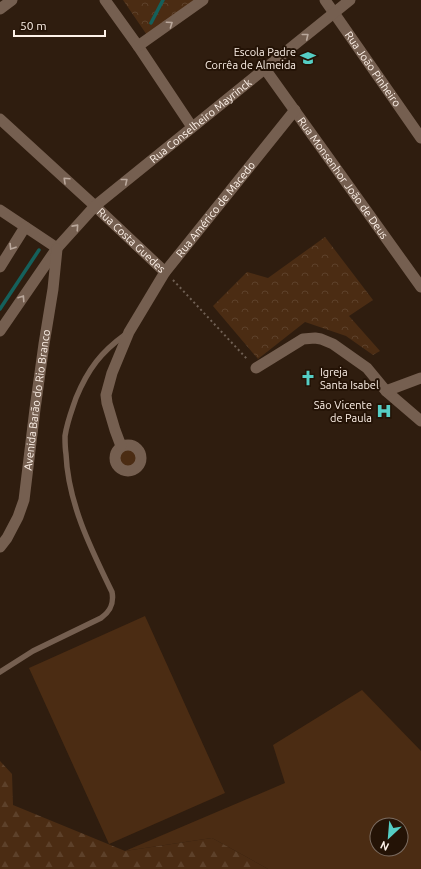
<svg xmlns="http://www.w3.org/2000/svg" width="421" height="869" font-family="Ubuntu,sans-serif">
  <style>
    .grass { fill: #4b2c13; fill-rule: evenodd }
    .forest { fill: url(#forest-firs) }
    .park { fill: url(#park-crowns) }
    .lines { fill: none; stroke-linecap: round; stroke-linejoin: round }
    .stream { stroke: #15605b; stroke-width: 3.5 }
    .path { stroke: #706054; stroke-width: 2; stroke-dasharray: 2 3; stroke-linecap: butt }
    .service { stroke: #755f50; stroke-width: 5.5 }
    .minor { stroke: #755f50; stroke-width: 11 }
    .tertiary { stroke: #755f50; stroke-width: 11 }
    .oneway { stroke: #baa89c }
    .labels { text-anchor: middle; stroke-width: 4; stroke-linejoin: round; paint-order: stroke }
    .poi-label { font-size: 11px; fill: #fef2e9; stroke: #241306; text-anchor: end }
    .street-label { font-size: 11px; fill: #fef2e9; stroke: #241306 }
  </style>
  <defs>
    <pattern id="forest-firs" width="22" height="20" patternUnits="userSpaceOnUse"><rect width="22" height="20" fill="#4b2c13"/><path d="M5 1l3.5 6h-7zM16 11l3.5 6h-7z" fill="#5d412a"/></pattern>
    <pattern id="park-crowns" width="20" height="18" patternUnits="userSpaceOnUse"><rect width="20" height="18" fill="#4b2c13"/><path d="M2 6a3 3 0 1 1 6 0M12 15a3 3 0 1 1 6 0" fill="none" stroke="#5d412a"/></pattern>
  </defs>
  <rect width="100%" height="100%" fill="#2f1d0f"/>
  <path class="grass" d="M117 458a11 11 0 1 1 22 0a11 11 0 1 1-22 0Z
    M145,616L225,793L109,844L29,668Z
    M362,690L421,751V869H268L212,838L125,851L285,783L273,745ZM377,825H401V849H377Z"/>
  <path class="forest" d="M0,761L12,774L13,805L125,851L212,838L268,869H0Z"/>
  <path class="park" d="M123,0H204L149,38Z
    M325,237L373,300L349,316L380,351L373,355L346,336L305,322L258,359L213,306L247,272L268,278Z"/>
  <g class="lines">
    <path class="stream" d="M151,23L163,0
      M0,309L39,250"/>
    <path class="path" d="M173,280L248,360"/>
    <path class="service" d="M0,672L33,651L101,618C111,611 114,603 112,592C91,549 68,503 66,454C65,448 65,442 65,436C67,422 72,410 76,398C88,369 101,352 126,334"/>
    <g class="minor">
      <path d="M105,0L138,46L192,127"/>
      <path id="s1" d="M325,0L421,138"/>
      <path d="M138,46L203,0"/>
      <path id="s2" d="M265,69L421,287"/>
      <path id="s3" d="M95,206L165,272"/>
      <path d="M256,368L303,339L315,338L321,339L333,344L367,368L386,391L421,421"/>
      <path d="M386,391L421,378"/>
      <circle cx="128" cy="458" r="13"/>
      <path id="s4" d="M121,446L115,430L107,403L106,395L112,373L129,332L165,272L295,110"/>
    </g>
    <g class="tertiary">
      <path d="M0,9L12,0"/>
      <path d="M0,119L95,206"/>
      <path d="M0,210L57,248"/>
      <path d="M0,267L25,227"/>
      <path id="s5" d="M0,331L57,248L95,206L350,0"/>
      <path id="s6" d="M0,547L7,538L18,517L24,500L35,409L44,344L53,289L57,249"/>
    </g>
  </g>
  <defs><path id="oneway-chevron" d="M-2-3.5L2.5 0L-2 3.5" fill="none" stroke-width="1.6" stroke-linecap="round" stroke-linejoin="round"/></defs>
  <g class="oneway">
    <use href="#oneway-chevron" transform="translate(170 24) rotate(-35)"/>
    <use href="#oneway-chevron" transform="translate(306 36) rotate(-39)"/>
    <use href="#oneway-chevron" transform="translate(66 180) rotate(-137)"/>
    <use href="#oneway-chevron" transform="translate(125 181) rotate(-39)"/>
    <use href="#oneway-chevron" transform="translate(76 227) rotate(-48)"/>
    <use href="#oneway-chevron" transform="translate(12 247) rotate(122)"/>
    <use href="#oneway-chevron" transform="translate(22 298) rotate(-56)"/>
  </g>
  <defs>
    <symbol id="school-bare" viewBox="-9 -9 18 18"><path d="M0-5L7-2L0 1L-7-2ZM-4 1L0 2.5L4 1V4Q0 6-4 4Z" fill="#55cec5" stroke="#241306" stroke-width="2.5" paint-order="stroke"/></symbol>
    <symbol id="church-bare" viewBox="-9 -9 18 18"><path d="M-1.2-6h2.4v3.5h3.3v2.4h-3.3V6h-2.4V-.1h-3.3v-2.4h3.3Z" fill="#55cec5" stroke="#241306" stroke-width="2.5" paint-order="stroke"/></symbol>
    <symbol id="hospital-bare" viewBox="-9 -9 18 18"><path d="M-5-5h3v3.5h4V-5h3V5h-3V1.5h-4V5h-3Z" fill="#55cec5" stroke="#241306" stroke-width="2.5" paint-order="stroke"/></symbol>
  </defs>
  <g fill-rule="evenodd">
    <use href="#school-bare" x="297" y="47" width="22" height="22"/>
    <use href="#church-bare" x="297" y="367" width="22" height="22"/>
    <use href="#hospital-bare" x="373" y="400" width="22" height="22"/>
  </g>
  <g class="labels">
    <g class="poi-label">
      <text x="296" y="56">Escola Padre<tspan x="296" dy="13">Corrêa de Almeida</tspan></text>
      <text x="320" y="376" text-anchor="start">Igreja<tspan x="320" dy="13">Santa Isabel</tspan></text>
      <text x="372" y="409">São Vicente<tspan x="372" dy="13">de Paula</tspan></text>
    </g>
    <g class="street-label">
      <text dy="4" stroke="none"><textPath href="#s1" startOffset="84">Rua João Pinheiro</textPath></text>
      <text dy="4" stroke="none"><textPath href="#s5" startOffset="293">Rua Conselheiro Mayrinck</textPath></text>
      <text dy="4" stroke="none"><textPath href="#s2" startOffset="134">Rua Monsenhor João de Deus</textPath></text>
      <text dy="4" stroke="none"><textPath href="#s4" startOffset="271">Rua Américo de Macedo</textPath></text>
      <text dy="4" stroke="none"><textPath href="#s3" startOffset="50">Rua Costa Guedes</textPath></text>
      <text dy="4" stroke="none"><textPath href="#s6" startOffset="154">Avenida Barão do Rio Branco</textPath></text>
    </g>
  </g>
  <g transform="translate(389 837) rotate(206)"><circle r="19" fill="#241306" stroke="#7b6c61"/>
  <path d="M0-3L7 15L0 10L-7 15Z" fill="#55cec5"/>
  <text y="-6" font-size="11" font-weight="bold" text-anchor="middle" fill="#fef2e9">N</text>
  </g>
  <path d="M14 30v6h91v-6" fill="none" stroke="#fef2e9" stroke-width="2"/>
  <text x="20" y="30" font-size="12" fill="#fef2e9" stroke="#241306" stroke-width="3" paint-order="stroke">50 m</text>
</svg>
